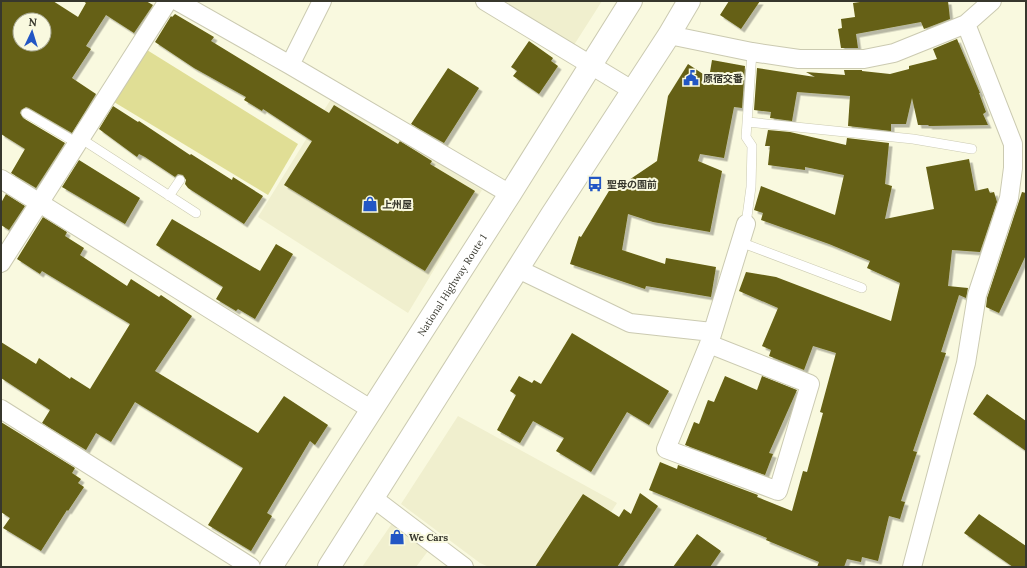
<svg xmlns="http://www.w3.org/2000/svg" width="1027" height="568" font-family="Lora,'Noto Sans JP',serif">
  <style>
    .built { fill: #f0efce }
    .green { fill: #e0de95 }
    .building { fill: #656113; fill-rule: evenodd; filter: url(#shadow) }
    .lines { fill: none; stroke-linecap: round; stroke-linejoin: round }
    .lane-casing { stroke: #cbcab1; stroke-width: 10 }
    .street-casing { stroke: #cbcab1; stroke-width: 20 }
    .highway-casing { stroke: #cbcab1; stroke-width: 24 }
    .lane { stroke: #fff; stroke-width: 9 }
    .street { stroke: #fff; stroke-width: 18 }
    .highway { stroke: #fff; stroke-width: 22 }
    .labels { text-anchor: middle; stroke-width: 4; stroke-linejoin: round; paint-order: stroke }
    .poi-label { font-size: 10px; font-weight: bold; fill: #37372d; stroke: #f9f9df; text-anchor: start }
    .street-label { font-size: 10px; fill: #37372d; stroke: #f9f9df }
  </style>
  <defs>
    <filter id="shadow"><feDropShadow dx="3.5" dy="3.5" stdDeviation="0" flood-color="#0004"/></filter>
  </defs>
  <rect width="100%" height="100%" fill="#f9f9df"/>
  <path class="built" d="M500,1H602L574,45Z
    M331,99L482,190L408,313L258,217Z
    M458,416L617,503L575,567H489L480,563L401,504Z
    M393,522L428,551L416,567H362Z"/>
  <path class="green" d="M147,50L298,144L268,195L114,102Z"/>
  <path class="building" d="M1,1H53L78,17L86,3L83,1H146L153,5L134,33L106,15L86,46L91,49L72,78L96,94L72,133L29,108L26,107L21,110L20,113L23,118L65,143L36,188L11,173L25,149L1,134ZM20,20H44V44H20Z
    M729,1H760L741,29L720,15Z
    M867,1H948L950,19L924,29L921,22L856,34L858,48H841L838,29L842,28L841,19L855,17L853,3Z
    M175,14L214,37L211,41L329,113L334,105L398,144L400,141L432,161L430,164L475,191L425,271L284,185L312,141L263,109L262,111L244,100L246,97L194,68L155,42L171,16L172,17Z
    M957,39L980,93H979L986,112L983,114L988,125L929,126L928,125H918L912,98L906,124H891V131L848,126L850,96L797,92L792,121L770,118L771,112L754,110L757,68L815,77L806,72L845,75L844,70H862V71L890,74L909,69V66L937,59L933,49Z
    M529,41L553,58L551,61L558,66L539,94L513,76L517,71L511,67Z
    M712,60L745,66L742,108L734,107L724,158L700,154L698,161L722,171L710,232L653,222L628,214L622,250L665,264L666,258L716,267L711,297L646,286L645,289L570,264L579,236L581,237L615,181L626,182L657,161L668,96L688,64L709,78Z
    M448,68L479,88L444,143L411,124Z
    M113,106L138,122L139,121L190,155L191,154L232,180L233,177L263,196L244,224L188,188L185,184L186,180L183,175L178,174L175,177L145,157L139,154L137,157L99,129Z
    M768,130L790,132L846,145L847,138L889,143L885,184L892,186L885,219L934,209L926,167L969,159L975,191L988,188L990,193L994,192L997,202L980,252L952,250L948,286L968,288L966,298L959,295L941,352L946,353L913,451L917,452L901,501L905,502L900,519L889,516L878,561L862,557L861,562L847,559L844,567H817L819,562L766,540L767,538L649,490L660,462L677,469L678,465L758,495L757,497L792,511L803,471L807,472L823,413L820,412L836,353L813,346L804,370L769,356L771,350L762,346L778,308L739,291L746,272L776,277L891,321L900,283L867,268L870,261L829,244L761,220L763,213L754,210L761,186L835,215L844,175L805,167V170L768,165L770,146H765Z
    M79,160L140,198L125,224L62,187Z
    M1022,192L1026,193V255L999,313L986,307L987,298Z
    M6,194L25,206L9,230L1,225V203Z
    M43,217L67,232L65,236L84,248L80,255L127,286L131,279L159,297L161,295L192,316L155,371L258,433L284,396L328,425L315,445L310,441L267,513L272,516L251,551L208,525L243,468L135,402L111,442L96,433L86,450L42,423L50,410L1,378V342L36,364L39,358L70,379L71,377L90,389L130,324L42,271L40,274L17,259Z
    M172,219L260,271L276,244L293,254L255,319L238,309L236,311L216,299L223,287L156,245Z
    M572,333L669,391L649,425L627,412L591,472L556,451L564,438L533,421L520,443L497,430L516,395L510,391L519,376L532,383L534,380L541,384Z
    M725,376L757,390L762,376L797,390L769,453L773,454L765,475L685,445L694,422L699,424L708,400L714,402Z
    M987,394L1026,421V451L973,414Z
    M1,422L75,468L72,473L81,479L78,483L84,487L68,511L67,510L41,551L3,528L10,518L1,512Z
    M640,493L658,506L617,567H535L583,494L619,517L624,509L631,514Z
    M979,514L1026,546V567H1013L964,533Z
    M697,534L721,551L710,567H673Z"/>
  <g class="lines">
    <defs>
      <path id="lane" d="M26,113L77,143
        M748,122L913,139L972,149
        M80,138L196,213
        M169,196L180,180
        M746,224L751,187L752,146L746,137L752,52
        M740,242L862,288"/>
      <path id="street" d="M177,1L290,65L510,194
        M485,1L632,90
        M669,35L752,52L799,59H864L894,53L966,24
        M290,65L322,1
        M1,179L372,410
        M1,263L168,1
        M518,269L630,323L712,332
        M709,344L810,384L778,491L666,449L709,344L746,224
        M1,409L251,567
        M373,498L464,567
        M912,567L966,363L977,295L1009,198L1013,168V144L966,24L992,1"/>
      <g id="highway">
        <path id="s1" d="M271,567L510,194L631,1"/>
        <path d="M329,567L551,216L669,35L689,1"/>
      </g>
    </defs>
    <use href="#lane" class="lane-casing"/>
    <use href="#street" class="street-casing"/>
    <use href="#highway" class="highway-casing"/>
    <use href="#lane" class="lane"/>
    <use href="#street" class="street"/>
    <use href="#highway" class="highway"/>
  </g>
  <defs>
    <symbol id="civic-bare" viewBox="-9 -9 18 18"><path d="M-.6-6.5H3V-4.5H.6V-3L4-1V1h2V6H-6V1h2V-1L-.6-3ZM-1.2 2.5V6h2.4V2.5Z" fill="#2256c4" stroke="#f9f9df" stroke-width="2.5" paint-order="stroke"/></symbol>
    <symbol id="bus-bare" viewBox="-9 -9 18 18"><path d="M-5-6H5V4H4V6H2V4H-2V6H-4V4H-5ZM-3.5-4V0h7V-4ZM-3.5 1.2v1.5H-2V1.2ZM2 1.2v1.5H3.5V1.2Z" fill="#2256c4" stroke="#f9f9df" stroke-width="2.5" paint-order="stroke"/></symbol>
    <symbol id="shop-bare" viewBox="-9 -9 18 18"><path d="M-5-2.5h2.3a2.7 3.5 0 0 1 5.4 0H5L5.5 6h-11ZM-1.5-2.5h3a1.5 2.3 0 0 0-3 0Z" fill="#2256c4" stroke="#f9f9df" stroke-width="2.5" paint-order="stroke"/></symbol>
  </defs>
  <g fill-rule="evenodd">
    <use href="#civic-bare" x="680" y="67" width="22" height="22"/>
    <use href="#bus-bare" x="584" y="173" width="22" height="22"/>
    <use href="#shop-bare" x="359" y="193" width="22" height="22"/>
    <use href="#shop-bare" x="386" y="526" width="22" height="22"/>
  </g>
  <g class="labels">
    <g class="poi-label">
      <text x="703" y="82">原宿交番</text>
      <text x="607" y="188">聖母の園前</text>
      <text x="382" y="208">上州屋</text>
      <text x="409" y="541">We Cars</text>
    </g>
    <g class="street-label">
      <text dy="4" stroke="none"><textPath href="#s1" startOffset="335">National Highway Route 1</textPath></text>
    </g>
  </g>
  <rect width="1027" height="568" fill="none" stroke="#37372d" stroke-width="4"/>
  <g transform="translate(32 32) rotate(4)"><circle r="19" fill="#f9f9df" stroke="#abab98"/>
  <path d="M0-3L7 15L0 10L-7 15Z" fill="#2256c4"/>
  <text y="-6" font-size="11" font-weight="bold" text-anchor="middle" fill="#37372d">N</text>
  </g>
</svg>
